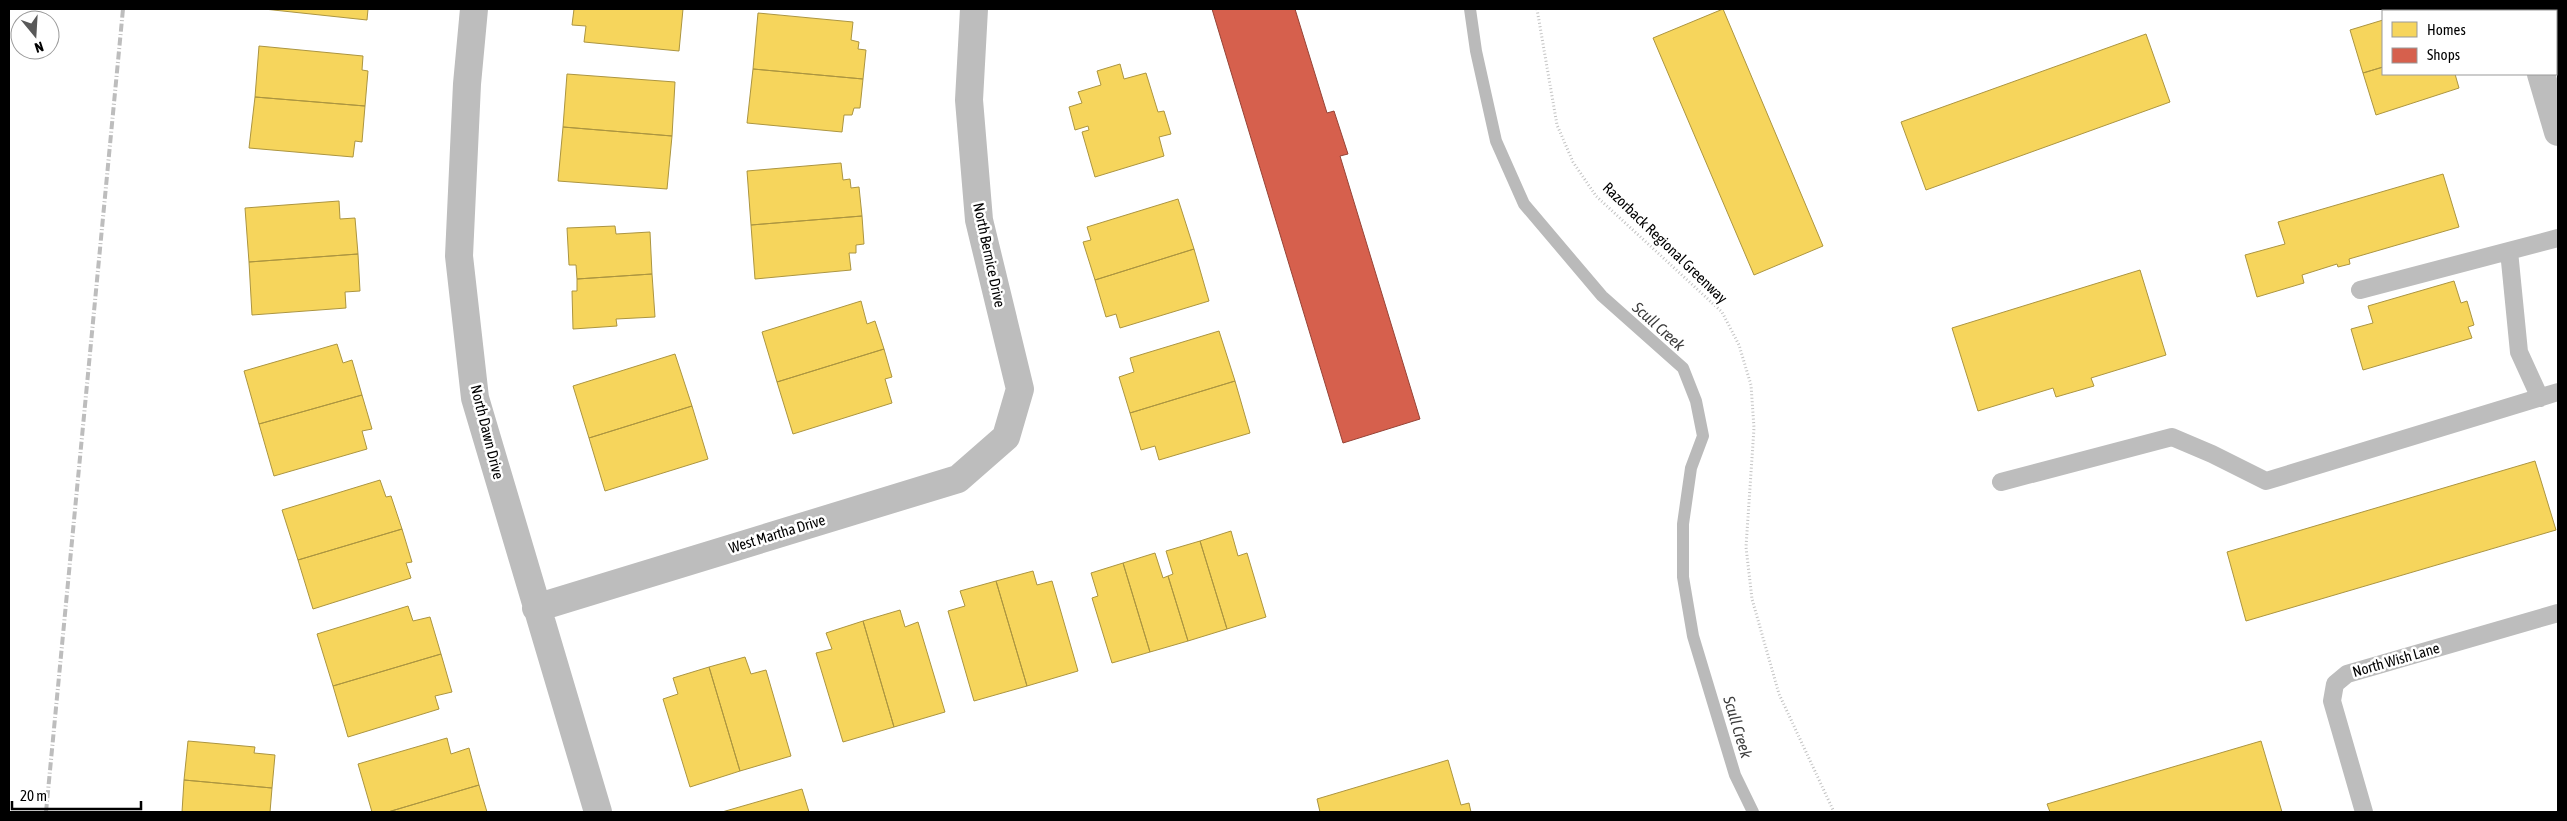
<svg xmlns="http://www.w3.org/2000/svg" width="2567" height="821" font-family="'Asap Condensed',sans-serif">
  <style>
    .homes { fill: #f6d55c; stroke: #ac9540 }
    .shops { fill: #d6604d; stroke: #964336 }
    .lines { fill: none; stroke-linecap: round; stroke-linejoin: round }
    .stream { stroke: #bababa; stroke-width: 12 }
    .path { stroke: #c2c2c2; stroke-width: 3; stroke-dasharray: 1 2.5; stroke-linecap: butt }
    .service { stroke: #bdbdbd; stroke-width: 18 }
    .minor { stroke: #bdbdbd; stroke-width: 28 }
    .tertiary { stroke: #bdbdbd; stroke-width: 28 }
    .rail { stroke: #bdbdbd; stroke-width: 4; stroke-dasharray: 8 2.5 1 2.5; stroke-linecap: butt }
    .labels { text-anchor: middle; stroke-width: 5; stroke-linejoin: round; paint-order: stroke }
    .street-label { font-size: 15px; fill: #000; stroke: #fff }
    .water-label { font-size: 16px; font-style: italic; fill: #3d3d3d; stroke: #fff }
  </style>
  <rect width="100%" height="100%" fill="#fff"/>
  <path class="homes" d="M264,9H368L367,20Z
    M574,9H683L679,51L584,42L586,26L572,25Z
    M1723,9L1823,246L1754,275L1653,38Z
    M2421,9H2435L2436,11H2413Z
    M758,13L853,22L851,40L859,42L858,49L866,50L863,79L753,69Z
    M2383,20V67L2363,73L2350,30Z
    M2146,34L2170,102L1926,190L1901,122Z
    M259,46L363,56L362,70L368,71L365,106L255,97Z
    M1120,64L1124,79L1146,73L1158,112L1164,111L1171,134L1159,137L1164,156L1095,177L1082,132L1089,130L1088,126L1075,130L1069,107L1082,103L1078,92L1101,85L1097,71Z
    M2383,67V74H2455L2459,88L2376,115L2363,73Z
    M753,69L863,79L860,108H854L852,115H844L842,132L747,123Z
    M567,74L675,82L672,136L563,127Z
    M255,97L365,106L362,142L355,141L353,157L249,148Z
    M563,127L672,136L667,189L558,181Z
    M841,163L843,180L850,179L851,188L859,187L862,216L751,225L747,171Z
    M2443,174L2459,227L2349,259L2350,264L2338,267L2337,264L2302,275L2304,283L2257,297L2245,255L2285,244L2278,222Z
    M1178,199L1194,249L1095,280L1083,242L1091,240L1087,227Z
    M339,201L340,219L355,218L358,254L249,262L245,208Z
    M862,216L864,244L856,245V253H849L851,270L755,279L751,225Z
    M615,226L616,234L650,232L652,274L577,279L576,265H569L567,228Z
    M1194,249L1209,301L1120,328L1116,314L1106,317L1095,280Z
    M358,254L360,291L345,292L346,308L252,315L249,262Z
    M2140,270L2166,355L2091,378L2094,386L2056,397L2053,388L1978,411L1952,328Z
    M652,274L655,317L616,319L617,326L573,329L572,291H577V279Z
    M2454,281L2461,303L2467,301L2474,325L2468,327L2472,338L2363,370L2351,329L2373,323L2368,306Z
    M861,301L867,324L875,321L884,349L777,382L762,332Z
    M1219,331L1235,381L1130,413L1119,377L1134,372L1130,358Z
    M337,344L343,363L352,360L362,395L259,424L244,371Z
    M884,349L892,377L885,379L892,403L793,434L777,382Z
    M675,354L692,406L589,438L573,386Z
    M1235,381L1250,433L1159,460L1155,446L1141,450L1130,413Z
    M362,395L372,429L362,431L367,449L274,476L259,424Z
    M692,406L708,459L605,491L589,438Z
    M2535,461L2556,530L2246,621L2227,552Z
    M380,480L386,497L391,496L402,529L298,560L282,510Z
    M402,529L412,562L406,563L411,578L313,609L298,560Z
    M1231,531L1238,556L1247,553L1266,617L1227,629L1200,541Z
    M1200,541L1227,629L1188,641L1168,576L1173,574L1166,551Z
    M1155,553L1163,578L1168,576L1188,641L1150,652L1123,563Z
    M1123,563L1150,652L1112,663L1092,598L1098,596L1091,573Z
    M1033,571L1037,585L1052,581L1078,671L1027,686L996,581Z
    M996,581L1027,686L974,701L948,611L965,606L960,591Z
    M408,606L413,621L430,617L441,654L333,686L317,634Z
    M900,610L905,627L918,622L945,712L894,727L863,621Z
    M863,621L894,727L843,742L816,653L832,649L826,633Z
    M441,654L452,692L435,696L439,709L348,737L333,686Z
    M745,657L751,674L766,670L791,756L740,771L709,667Z
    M709,667L740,771L690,787L663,699L678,694L673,678Z
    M447,738L451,754L469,748L479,785L388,812H372L358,764Z
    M188,741L255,747L254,753L275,755L272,788L184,780Z
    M2261,741L2282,812H2050L2047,804Z
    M1448,760L1461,805L1469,803L1471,812H1320L1317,799Z
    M184,780L272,788L270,812H182Z
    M479,785L487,812H388Z
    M802,789L809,812H722Z"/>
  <path class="shops" d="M1212,9H1295L1327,113L1334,111L1348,154L1340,156L1420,419L1343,443Z"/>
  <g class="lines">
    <path class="stream" d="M1470,9L1476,51L1496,141L1524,204L1602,296L1683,368L1696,401L1703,436L1691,468L1683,524V577L1693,636L1735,775L1753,812"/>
    <path class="path" d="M1537,9L1557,125L1573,162L1596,196L1722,312L1739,345L1751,385L1754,428L1746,547L1752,599L1779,694L1834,812"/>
    <path class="service" d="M2509,251L2519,352L2540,398
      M2360,290L2558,238
      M2001,482L2172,437L2212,454L2266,481L2558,392
      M2364,812L2332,701L2335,684L2347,674L2558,613"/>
    <path class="minor" d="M474,9L467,84L459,256L475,398L598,812
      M536,608L958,479L1006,437L1020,389L979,220L969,100L974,9"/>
    <path class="tertiary" d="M2521,9L2522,11
      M2541,74L2558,132"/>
    <path class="rail" d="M46,812L123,9"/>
  </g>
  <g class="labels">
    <g class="street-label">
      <text transform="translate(1665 243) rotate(44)" y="5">Razorback Regional Greenway</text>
      <text transform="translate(989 255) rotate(78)" y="5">North Bernice Drive</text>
      <text transform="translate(487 432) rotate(76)" y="5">North Dawn Drive</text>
      <text transform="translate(777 534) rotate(-17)" y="5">West Martha Drive</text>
      <text transform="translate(2396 660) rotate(-16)" y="5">North Wish Lane</text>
    </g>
    <g class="water-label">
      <text transform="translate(1659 326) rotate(42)" y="6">Scull Creek</text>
      <text transform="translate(1738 727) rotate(73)" y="6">Scull Creek</text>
    </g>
  </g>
  <rect width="2567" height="821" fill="none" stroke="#000000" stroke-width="20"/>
  <rect x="2382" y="10" width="175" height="65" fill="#ffffff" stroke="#999999"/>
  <rect x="2392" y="22" width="25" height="15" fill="#f6d55c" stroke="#999999"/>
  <text x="2427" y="35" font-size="15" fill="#000000">Homes</text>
  <rect x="2392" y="48" width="25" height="15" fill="#d6604d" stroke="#999999"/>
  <text x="2427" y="60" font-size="15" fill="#000000">Shops</text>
  <g transform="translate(35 35) rotate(162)"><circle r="24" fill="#ffffff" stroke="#999999"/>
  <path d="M0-4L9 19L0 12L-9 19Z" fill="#595959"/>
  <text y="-8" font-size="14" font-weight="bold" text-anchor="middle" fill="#000000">N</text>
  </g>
  <path d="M12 801v8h129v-8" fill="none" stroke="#000000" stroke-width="2.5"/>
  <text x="20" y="801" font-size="15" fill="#000000" stroke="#ffffff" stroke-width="4" paint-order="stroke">20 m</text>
</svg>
